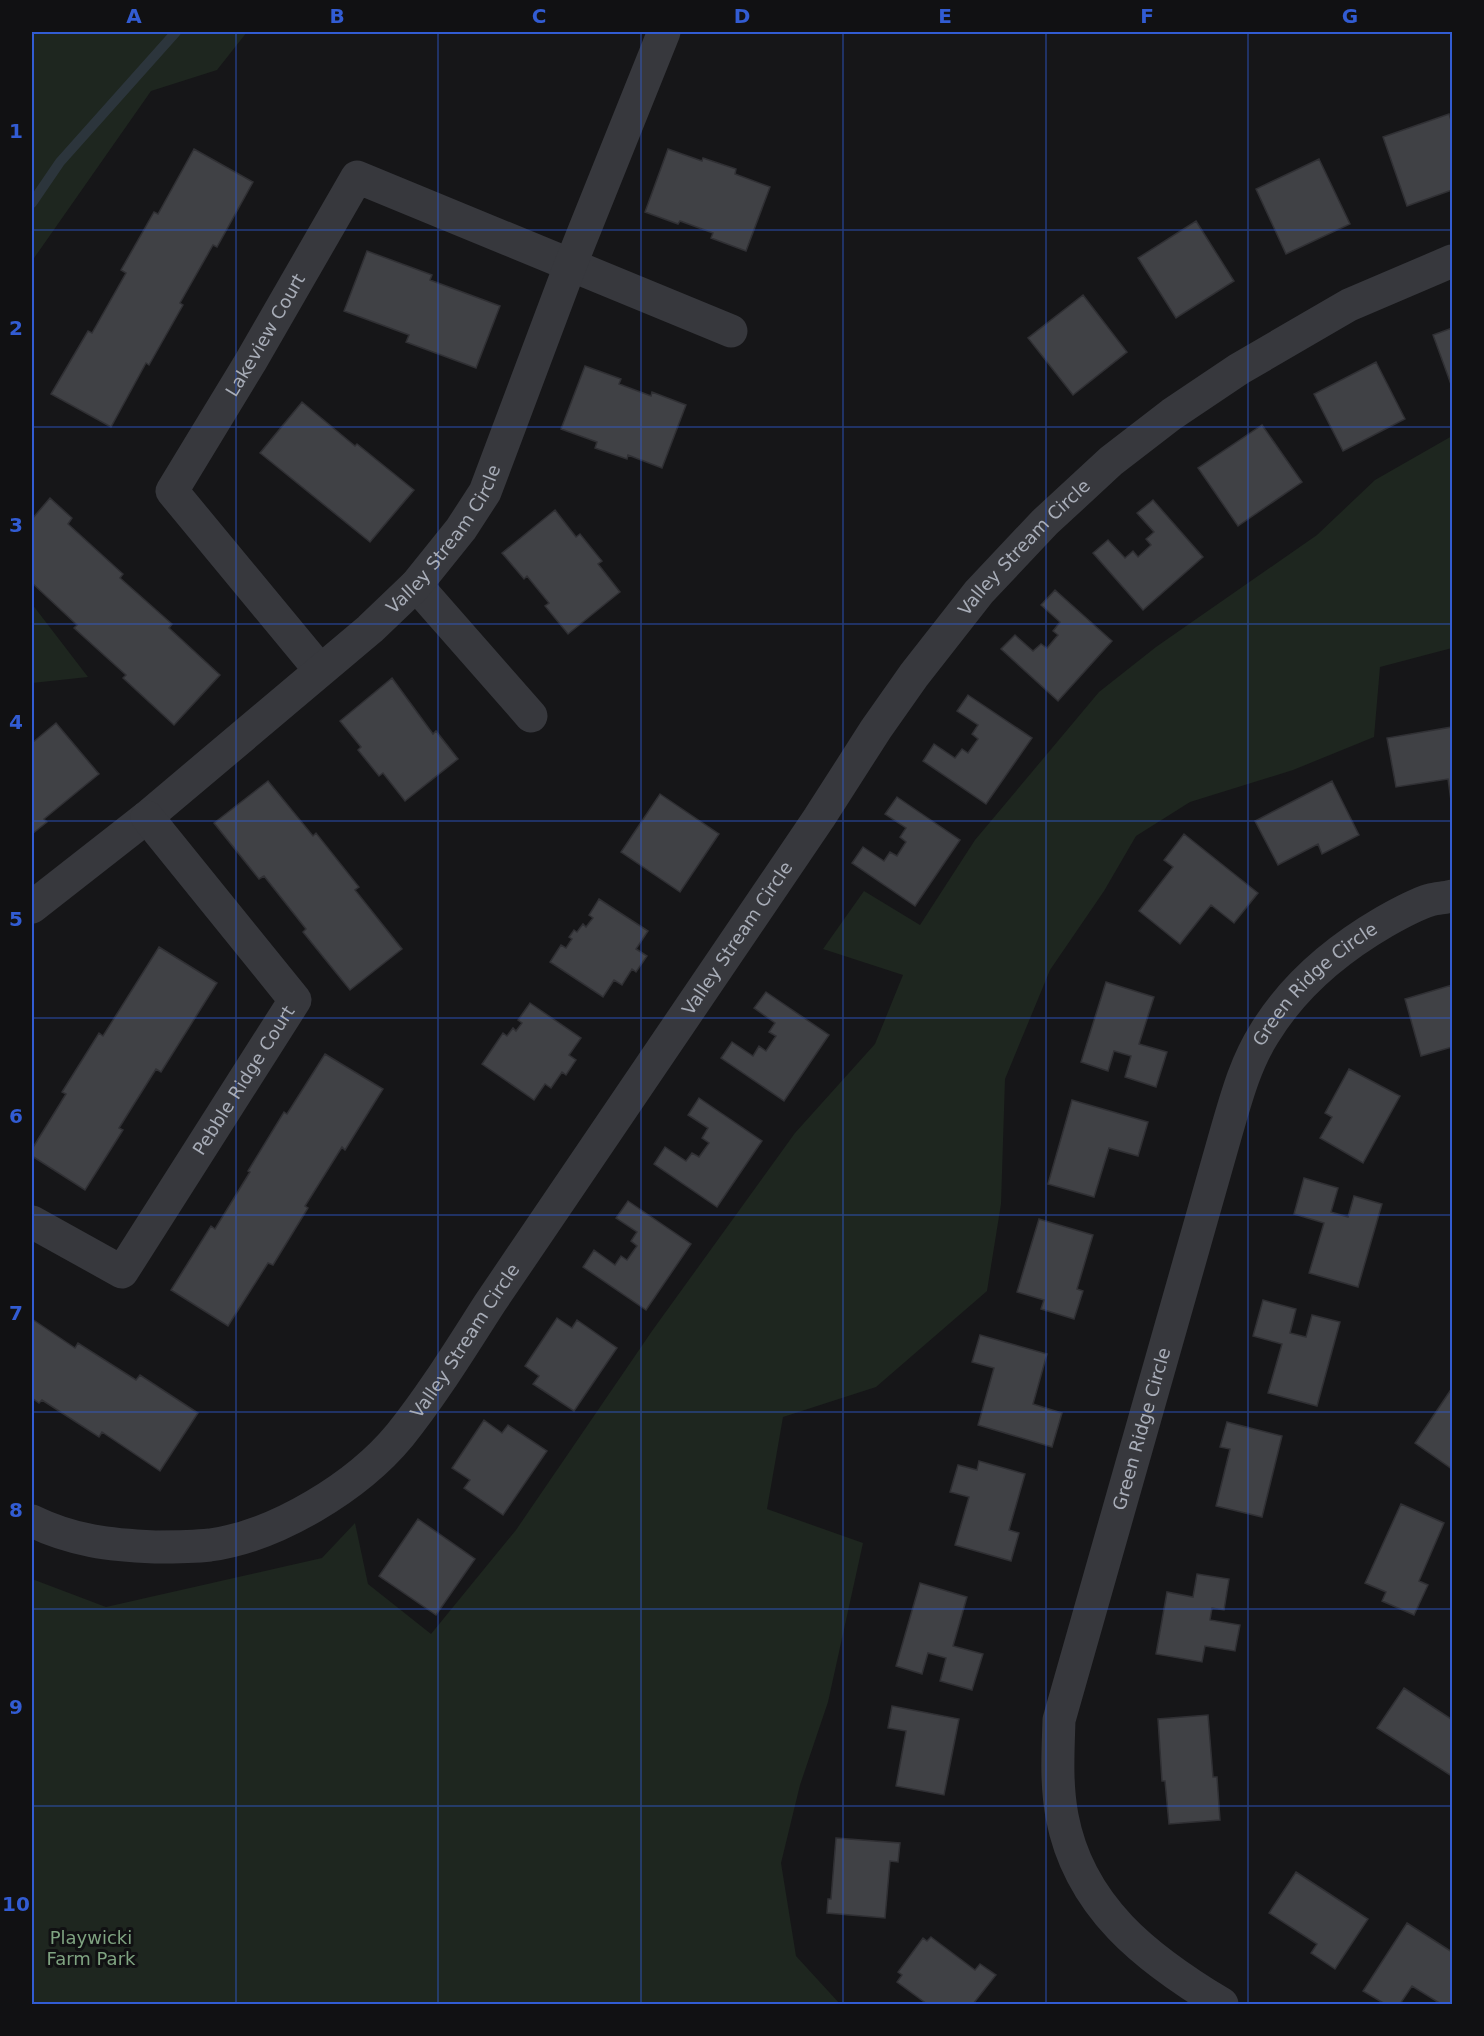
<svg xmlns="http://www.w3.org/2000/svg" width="1484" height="2036" font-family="'DejaVu Sans',sans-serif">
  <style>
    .green { fill: #1e261f }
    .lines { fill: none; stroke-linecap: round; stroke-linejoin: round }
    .stream { stroke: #2c353c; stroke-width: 10 }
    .building { fill: #404145; stroke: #303034; stroke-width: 1.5 }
    .minor { stroke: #37383d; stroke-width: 33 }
    .grid { fill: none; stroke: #325cd3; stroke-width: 1.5; stroke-opacity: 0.55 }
    .labels { text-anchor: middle; stroke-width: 6; stroke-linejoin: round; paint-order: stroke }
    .street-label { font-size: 18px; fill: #a8adb8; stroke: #111113 }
    .park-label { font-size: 18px; fill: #7fa381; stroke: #111113 }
    .neatline { fill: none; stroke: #325cd3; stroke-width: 2 }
    .grid-label { font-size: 20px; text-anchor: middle; font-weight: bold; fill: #325cd3 }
  </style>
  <rect width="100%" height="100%" fill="#161618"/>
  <path class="green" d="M32,32H247L217,70L151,91L32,261Z
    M1452,436V648L1380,667L1374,737L1293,770L1190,802L1136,836L1104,891L1050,970L1005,1079L1001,1204L987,1291L876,1387L783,1417L767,1509L863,1543L828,1702L800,1785L781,1863L796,1956L840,2004H32V1579L106,1607L322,1558L355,1523L368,1584L431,1634L516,1530L652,1331L795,1133L875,1044L903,975L823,949L864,891L920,925L975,840L1099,692L1156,647L1317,535L1375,480Z
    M32,604L88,677L32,683Z"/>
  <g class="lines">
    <path class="stream" d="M32,203L60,162L176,32"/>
  </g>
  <path class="building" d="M1449,114L1452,123V190L1407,206L1383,137Z
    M194,149L253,182L217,247L213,245L180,303L183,305L149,365L146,363L111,427L51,394L88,331L92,333L126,273L121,270L154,212L158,214Z
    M668,149L702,161L703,158L736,169L735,174L770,187L746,251L711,238L713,233L680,221L678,224L645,212Z
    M1319,159L1350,224L1286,254L1256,189Z
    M1196,221L1234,281L1176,318L1138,258Z
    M367,251L432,275L430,280L500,306L476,368L406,342L409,335L344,311Z
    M1083,295L1127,352L1073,395L1028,338Z
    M1452,328V387L1433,335Z
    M1376,362L1405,419L1343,451L1314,394Z
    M585,366L621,379L619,384L651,396L652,392L686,405L662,468L628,455L627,459L595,448L597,442L561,429Z
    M302,402L355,446L357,444L414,490L370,542L260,453Z
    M1262,425L1302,482L1238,526L1198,468Z
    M50,498L72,518L68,524L123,574L120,578L172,624L169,628L220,675L174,725L123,678L126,675L74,628L77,625L32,583V519Z
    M1153,500L1203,557L1143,610L1093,553L1108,540L1125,558L1133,551L1138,557L1151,545L1146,539L1154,532L1137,513Z
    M555,510L576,537L580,534L602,561L598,564L620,592L568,634L545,606L549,603L527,576L524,579L502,553Z
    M1055,590L1112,641L1058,701L1001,649L1015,635L1033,651L1041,644L1047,648L1058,635L1053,631L1060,622L1041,605Z
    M392,678L433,734L436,731L458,759L405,801L383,773L379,776L358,750L361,747L340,721Z
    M968,695L1032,738L986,804L923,761L934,744L955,758L962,749L968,753L978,739L972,734L978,725L957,711Z
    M56,723L99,774L44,819L47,822L32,834V743Z
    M1452,727V808L1448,779L1396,787L1387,738Z
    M268,781L313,836L316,833L359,887L355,890L402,949L350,990L303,932L306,929L264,876L259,879L214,823Z
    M1332,781L1359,835L1322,854L1318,844L1278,865L1255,821Z
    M660,794L719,834L680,892L621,852Z
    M897,797L960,840L915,906L852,863L863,847L884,861L890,852L897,856L906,842L900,837L906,828L885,814Z
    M1184,834L1258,893L1234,923L1211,905L1180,944L1139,911L1173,867L1164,860Z
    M599,899L648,931L636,949L647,956L636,972L632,969L622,985L614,980L603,997L550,962L561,945L566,948L572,939L569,937L574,930L577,932L583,924L586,927L593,918L589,915Z
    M159,947L217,983L161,1072L156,1069L119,1128L123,1130L85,1190L32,1156V1149L66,1094L62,1092L99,1033L103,1036Z
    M1106,982L1154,997L1139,1044L1167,1052L1156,1087L1125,1077L1131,1056L1114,1051L1108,1071L1081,1062Z
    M1452,985V1047L1421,1056L1405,999Z
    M766,992L829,1035L784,1101L721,1058L732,1042L753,1056L759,1046L766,1051L776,1036L769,1032L775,1023L754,1008Z
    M530,1003L581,1038L569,1055L576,1060L566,1075L562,1072L551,1088L545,1084L534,1100L482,1064L503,1033L507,1036L513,1028L516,1031L522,1023L518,1020Z
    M325,1054L383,1089L345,1150L342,1147L305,1206L308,1208L273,1265L268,1263L228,1326L171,1290L211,1226L215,1229L250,1172L248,1171L284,1112L287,1114Z
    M1349,1069L1400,1096L1363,1163L1320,1138L1332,1117L1325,1113Z
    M699,1098L762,1141L717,1207L654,1164L665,1147L686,1161L692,1153L699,1157L709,1143L702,1138L708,1128L688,1115Z
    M1072,1100L1148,1122L1138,1156L1109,1148L1094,1197L1048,1184Z
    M1304,1178L1338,1188L1331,1212L1348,1217L1354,1196L1382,1204L1358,1287L1309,1273L1324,1223L1294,1214Z
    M628,1201L691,1244L646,1310L583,1267L594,1250L615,1265L621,1256L627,1260L637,1246L631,1241L637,1232L616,1218Z
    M1039,1219L1093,1235L1077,1289L1083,1291L1074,1319L1041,1309L1044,1300L1017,1292Z
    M1263,1300L1296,1309L1290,1333L1306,1337L1312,1315L1340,1322L1317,1406L1268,1393L1282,1344L1253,1336Z
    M557,1318L572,1328L577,1320L617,1348L574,1411L533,1384L539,1376L525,1366Z
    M32,1319L75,1348L78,1343L136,1380L140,1375L198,1413L160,1471L102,1432L99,1437L42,1400L39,1403L32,1398Z
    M980,1335L1047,1354L1033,1404L1062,1413L1052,1447L978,1425L994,1368L972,1362Z
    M1452,1388V1469L1415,1443Z
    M484,1420L502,1433L508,1425L547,1451L503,1515L464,1488L470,1480L452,1468Z
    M1227,1422L1282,1436L1262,1517L1216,1506L1230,1449L1220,1447Z
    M979,1461L1025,1474L1009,1530L1019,1533L1011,1561L955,1545L969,1497L950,1492L958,1465L977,1470Z
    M1401,1504L1444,1523L1419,1581L1428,1585L1414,1615L1382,1601L1386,1592L1365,1583Z
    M418,1519L475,1559L436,1615L379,1576Z
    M1197,1574L1229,1579L1224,1610L1212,1608L1210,1620L1240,1625L1235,1651L1205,1646L1202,1662L1156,1654L1167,1592L1193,1597Z
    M920,1583L967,1597L953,1646L983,1654L972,1690L940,1681L946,1658L928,1653L922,1674L896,1666Z
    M1404,1688L1451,1719L1452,1718V1771L1450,1775L1377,1728Z
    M892,1706L959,1719L944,1795L896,1786L906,1731L888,1728Z
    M1208,1715L1213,1777H1217L1220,1820L1169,1824L1165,1781H1162L1158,1719Z
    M836,1838L900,1843L898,1862L890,1861L885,1918L827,1913L828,1899H831Z
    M1296,1872L1368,1919L1335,1969L1311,1953L1317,1944L1269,1913Z
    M1407,1923L1452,1952V2004H1441L1412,1986L1400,2004H1385L1363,1991Z
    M931,1937L975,1970L980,1964L996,1975L973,2004H927L897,1982L902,1975L898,1972L923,1938L927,1941Z"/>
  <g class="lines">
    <g class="minor">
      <path d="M416,585L531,716"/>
      <path id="s1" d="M320,670L172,491L251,361L357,177L731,331"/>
      <path id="s2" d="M32,907L147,817L370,629L416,585L461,529L485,492L570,266L664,32"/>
      <path id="s3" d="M32,1222L122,1272L295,1000L147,817"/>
      <path id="s4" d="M32,1521C73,1541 110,1545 155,1547C173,1547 192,1547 210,1545C277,1536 358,1486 400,1435C433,1394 461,1348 490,1303L819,818L876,729L914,675L979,592L1045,522L1111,461L1172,414L1239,369L1349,305L1452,261"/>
      <path id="s5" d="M1222,2004C1147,1959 1079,1907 1062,1816C1056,1784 1058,1752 1059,1720L1226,1133C1236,1099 1245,1064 1264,1034C1293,986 1336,950 1384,922C1398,914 1414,905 1430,900C1437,898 1445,898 1452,896"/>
    </g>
  </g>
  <path class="grid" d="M236,32V2004M438,32V2004M641,32V2004M843,32V2004M1046,32V2004M1248,32V2004M32,230H1452M32,427H1452M32,624H1452M32,821H1452M32,1018H1452M32,1215H1452M32,1412H1452M32,1609H1452M32,1806H1452"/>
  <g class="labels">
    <g class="street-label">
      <text dy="6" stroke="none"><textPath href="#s1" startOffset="414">Lakeview Court</textPath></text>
      <text dy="6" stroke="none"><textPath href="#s2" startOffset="555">Valley Stream Circle</textPath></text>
      <text dy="6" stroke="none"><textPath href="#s4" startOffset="1492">Valley Stream Circle</textPath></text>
      <text dy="6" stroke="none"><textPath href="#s4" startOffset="1006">Valley Stream Circle</textPath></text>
      <text dy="6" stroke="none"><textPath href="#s5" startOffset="1140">Green Ridge Circle</textPath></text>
      <text dy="6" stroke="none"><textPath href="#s3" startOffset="330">Pebble Ridge Court</textPath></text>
      <text dy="6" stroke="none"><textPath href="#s4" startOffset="520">Valley Stream Circle</textPath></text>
      <text dy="6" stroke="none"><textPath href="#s5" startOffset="654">Green Ridge Circle</textPath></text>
    </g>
    <g class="park-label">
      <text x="91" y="1944">Playwicki<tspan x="91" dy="21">Farm Park</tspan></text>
    </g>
  </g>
  <rect width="1484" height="2036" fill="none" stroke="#111113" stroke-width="66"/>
  <rect x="33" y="33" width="1418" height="1970" class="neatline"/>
  <g class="grid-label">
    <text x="134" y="23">A</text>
    <text x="337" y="23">B</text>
    <text x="539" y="23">C</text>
    <text x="742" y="23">D</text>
    <text x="945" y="23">E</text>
    <text x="1147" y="23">F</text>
    <text x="1350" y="23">G</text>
    <text x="16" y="138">1</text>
    <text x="16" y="335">2</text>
    <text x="16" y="532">3</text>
    <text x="16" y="729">4</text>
    <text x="16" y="926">5</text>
    <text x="16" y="1123">6</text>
    <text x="16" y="1320">7</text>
    <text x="16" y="1517">8</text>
    <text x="16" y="1714">9</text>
    <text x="16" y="1911">10</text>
  </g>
</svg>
